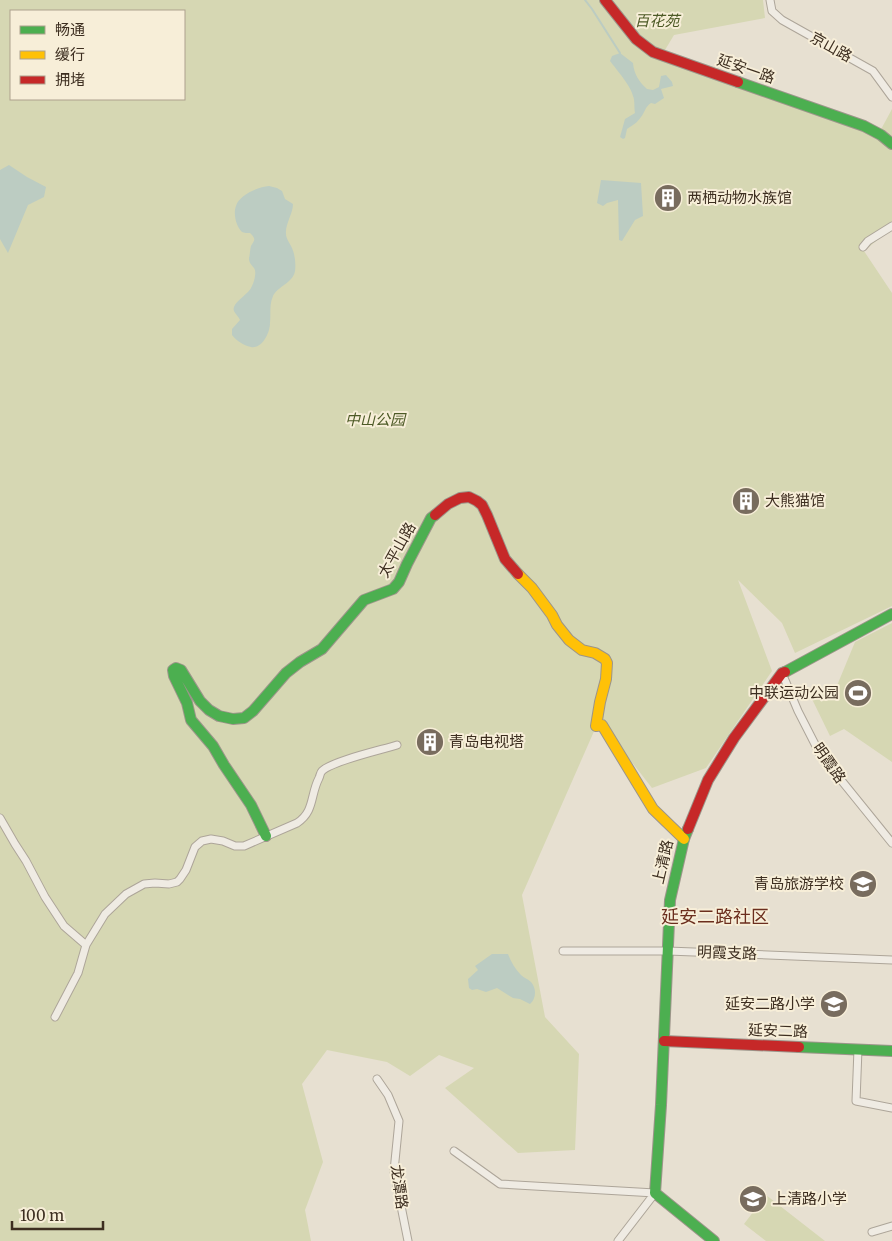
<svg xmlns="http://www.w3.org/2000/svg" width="892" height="1241" font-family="Merriweather,'Noto Sans SC',serif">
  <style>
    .green { fill: #d6d7b3; fill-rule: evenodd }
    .water { fill: #bcccc2 }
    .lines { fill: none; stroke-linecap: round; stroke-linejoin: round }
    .stream { stroke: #bcccc2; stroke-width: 2 }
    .street-casing { stroke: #ada599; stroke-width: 9 }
    .fast-casing { stroke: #9c958a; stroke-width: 12 }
    .slow-casing { stroke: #9c958a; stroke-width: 12 }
    .jam-casing { stroke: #9c958a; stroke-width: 12 }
    .street { stroke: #efebe3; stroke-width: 7 }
    .fast { stroke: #4caf50; stroke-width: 10 }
    .slow { stroke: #ffc107; stroke-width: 10 }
    .jam { stroke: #c62828; stroke-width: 10 }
    .labels { text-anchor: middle; stroke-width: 4; stroke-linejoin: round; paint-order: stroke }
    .park-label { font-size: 15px; font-style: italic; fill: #4d5a26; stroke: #f7eed8 }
    .street-label { font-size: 15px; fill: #3d2e20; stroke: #f7eed8 }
    .poi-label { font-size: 15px; fill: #3d2e20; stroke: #f7eed8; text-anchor: start }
    .quarter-label { font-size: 18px; fill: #6b2e1e; stroke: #f7eed8 }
  </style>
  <rect width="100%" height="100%" fill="#e7e0d1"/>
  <path class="green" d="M0,0H763L765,18L674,35L665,50L664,55L879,133L892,109V228L864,251L892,293V606L795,653L782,623L738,580L772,671L706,768L652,788L599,720L522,895L545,1017L579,1054L575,1150L518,1153L445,1088L474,1068L439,1055L410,1076L387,1062L327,1050L302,1084L323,1162L305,1210L311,1241H0ZM11,11H184V99H11Z
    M892,623V762L844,729L830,736L812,699L836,688L855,642Z
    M766,1195L825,1241H766L744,1224Z"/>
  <path class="water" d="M620,53L633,63C634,74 639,82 647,89L653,90L659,87L661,76L666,75L672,82L673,86L661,89L664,98L655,104L651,103C645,107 645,112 641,117C637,123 633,125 627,129L625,138L623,139L620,137L625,119L635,113C634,108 635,100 633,96C631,86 616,69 610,61L612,56Z
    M9,165L27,177L46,187L44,197L28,205L8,253L0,239V170Z
    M601,180L641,183L643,216L635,220L622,241L619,240L618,200L607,203L603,206L597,203Z
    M269,186L277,188L282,191L285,199L293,204C293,214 285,224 286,234C286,239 290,243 292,248C295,255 296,263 295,271C293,283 278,286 273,296C269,305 271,314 270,323C270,333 262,349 251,347C243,345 237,341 232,335V329L240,320C238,315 232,312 234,307C236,300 249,294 252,286C254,282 257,272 254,268C251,264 249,263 249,258C250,255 250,249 251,246C254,240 257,240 250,233C247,233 244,233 242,232C236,227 233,213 236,206C239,195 258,187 269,186Z
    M492,954H508C511,962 515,969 521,975C524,978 528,979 531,982C537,989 536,999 530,1004L520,999L513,998L497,988L486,992L477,989L472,990L469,988L468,979L478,970L475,966Z"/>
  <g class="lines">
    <path class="stream" d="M585,0L592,9L620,53"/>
    <defs>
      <path id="street" d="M770,0L772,11L782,20L873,71L892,97
        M863,247L868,241L892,226
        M782,673L798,711L820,754L892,843
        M0,818L15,844L26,861L45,897L64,926L86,945
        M563,951H668L892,960
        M55,1017L78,973L86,945L105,914L126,894L144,884L155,883L169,884L177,882L180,879L186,870L195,847L202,841L211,839L223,841L235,846H244L297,823C315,811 310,795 319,778C320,776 320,773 322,771C332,761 381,750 397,745
        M858,1049L856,1101L892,1108
        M377,1079L388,1095L399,1121L394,1171L408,1241
        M454,1151L500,1184L655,1193
        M872,1232L892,1226
        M618,1241L655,1193"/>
      <path id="fast" d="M738,82L864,126L881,135L892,144
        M785,672L892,614
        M688,829L684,839L670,900L661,1105L655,1193L714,1241
        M266,836L251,805L224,765L213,746L191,720L187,703L174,676L173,670L176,668L181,670L200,701L209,710L219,716L233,719L244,718L253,711L286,673L300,662L322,649L364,600L393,589L399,582L407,564L431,518L435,515
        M799,1047L892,1051"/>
      <path id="slow" d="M518,574L532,588L552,615L557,625L569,640L582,650L595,653L605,659L607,663L606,679L600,702L596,726L602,725L653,809L684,839"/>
      <path id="jam" d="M605,0L636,39L653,52L738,82
        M435,515L448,504L460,498L469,497L477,501L482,505L487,515L505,559L518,574
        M688,829L708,780L734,738L782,673L785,672
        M664,1041L799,1047"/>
    </defs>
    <use href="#street" class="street-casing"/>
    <use href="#fast" class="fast-casing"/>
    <use href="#slow" class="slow-casing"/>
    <use href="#jam" class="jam-casing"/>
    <use href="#street" class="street"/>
    <use href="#fast" class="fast"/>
    <use href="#slow" class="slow"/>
    <use href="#jam" class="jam"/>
  </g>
  <defs>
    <symbol id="building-disc" viewBox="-11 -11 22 22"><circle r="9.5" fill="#786c5e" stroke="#f7eed8"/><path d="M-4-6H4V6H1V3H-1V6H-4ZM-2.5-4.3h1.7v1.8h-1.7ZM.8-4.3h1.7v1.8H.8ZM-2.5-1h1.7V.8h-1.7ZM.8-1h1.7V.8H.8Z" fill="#fff"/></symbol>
    <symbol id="stadium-disc" viewBox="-11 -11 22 22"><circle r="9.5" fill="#786c5e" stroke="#f7eed8"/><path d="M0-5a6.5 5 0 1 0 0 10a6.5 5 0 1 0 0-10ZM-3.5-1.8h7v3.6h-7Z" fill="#fff"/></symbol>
    <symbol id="school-disc" viewBox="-11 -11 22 22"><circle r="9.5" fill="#786c5e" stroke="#f7eed8"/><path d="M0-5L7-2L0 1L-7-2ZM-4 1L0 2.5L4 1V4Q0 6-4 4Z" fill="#fff"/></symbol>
  </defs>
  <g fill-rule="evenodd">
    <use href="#building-disc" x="652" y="182" width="32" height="32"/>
    <use href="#building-disc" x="730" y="485" width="32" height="32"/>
    <use href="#stadium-disc" x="842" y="677" width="32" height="32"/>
    <use href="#building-disc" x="414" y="726" width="32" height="32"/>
    <use href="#school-disc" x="847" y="868" width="32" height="32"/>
    <use href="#school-disc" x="818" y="988" width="32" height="32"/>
    <use href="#school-disc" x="737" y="1183" width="32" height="32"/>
  </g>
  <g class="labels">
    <g class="park-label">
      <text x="657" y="26">百花苑</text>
      <text x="375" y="425">中山公园</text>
    </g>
    <g class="street-label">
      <text transform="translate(831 47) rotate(29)" y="5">京山路</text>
      <text transform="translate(746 69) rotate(19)" y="5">延安一路</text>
      <text transform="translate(397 550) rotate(-61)" y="5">太平山路</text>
      <text transform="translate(829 763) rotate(55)" y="5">明霞路</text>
      <text transform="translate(663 862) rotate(-77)" y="5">上清路</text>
      <text transform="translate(727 953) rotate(2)" y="5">明霞支路</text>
      <text transform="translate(778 1031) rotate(2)" y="5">延安二路</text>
      <text transform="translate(399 1187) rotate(82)" y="5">龙潭路</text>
    </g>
    <g class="poi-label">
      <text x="687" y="203">两栖动物水族馆</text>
      <text x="765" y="506">大熊猫馆</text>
      <text x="839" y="698" text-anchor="end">中联运动公园</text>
      <text x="449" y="747">青岛电视塔</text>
      <text x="844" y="889" text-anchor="end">青岛旅游学校</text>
      <text x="815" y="1009" text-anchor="end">延安二路小学</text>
      <text x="772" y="1204">上清路小学</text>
    </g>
    <g class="quarter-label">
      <text x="715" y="923">延安二路社区</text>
    </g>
  </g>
  <rect x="10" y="10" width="175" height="90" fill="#f7eed8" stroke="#ada18e"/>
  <rect x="20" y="26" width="25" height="8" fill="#4caf50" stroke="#ada18e"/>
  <text x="55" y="35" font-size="15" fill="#3d2e20">畅通</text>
  <rect x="20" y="51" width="25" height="8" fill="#ffc107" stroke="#ada18e"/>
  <text x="55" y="60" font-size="15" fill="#3d2e20">缓行</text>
  <rect x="20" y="76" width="25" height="8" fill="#c62828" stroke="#ada18e"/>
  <text x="55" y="85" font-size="15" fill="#3d2e20">拥堵</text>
  <path d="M12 1221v8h91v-8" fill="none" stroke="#3d2e20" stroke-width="2.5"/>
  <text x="20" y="1221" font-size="15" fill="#3d2e20" stroke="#f7eed8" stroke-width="4" paint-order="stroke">100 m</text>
</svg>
